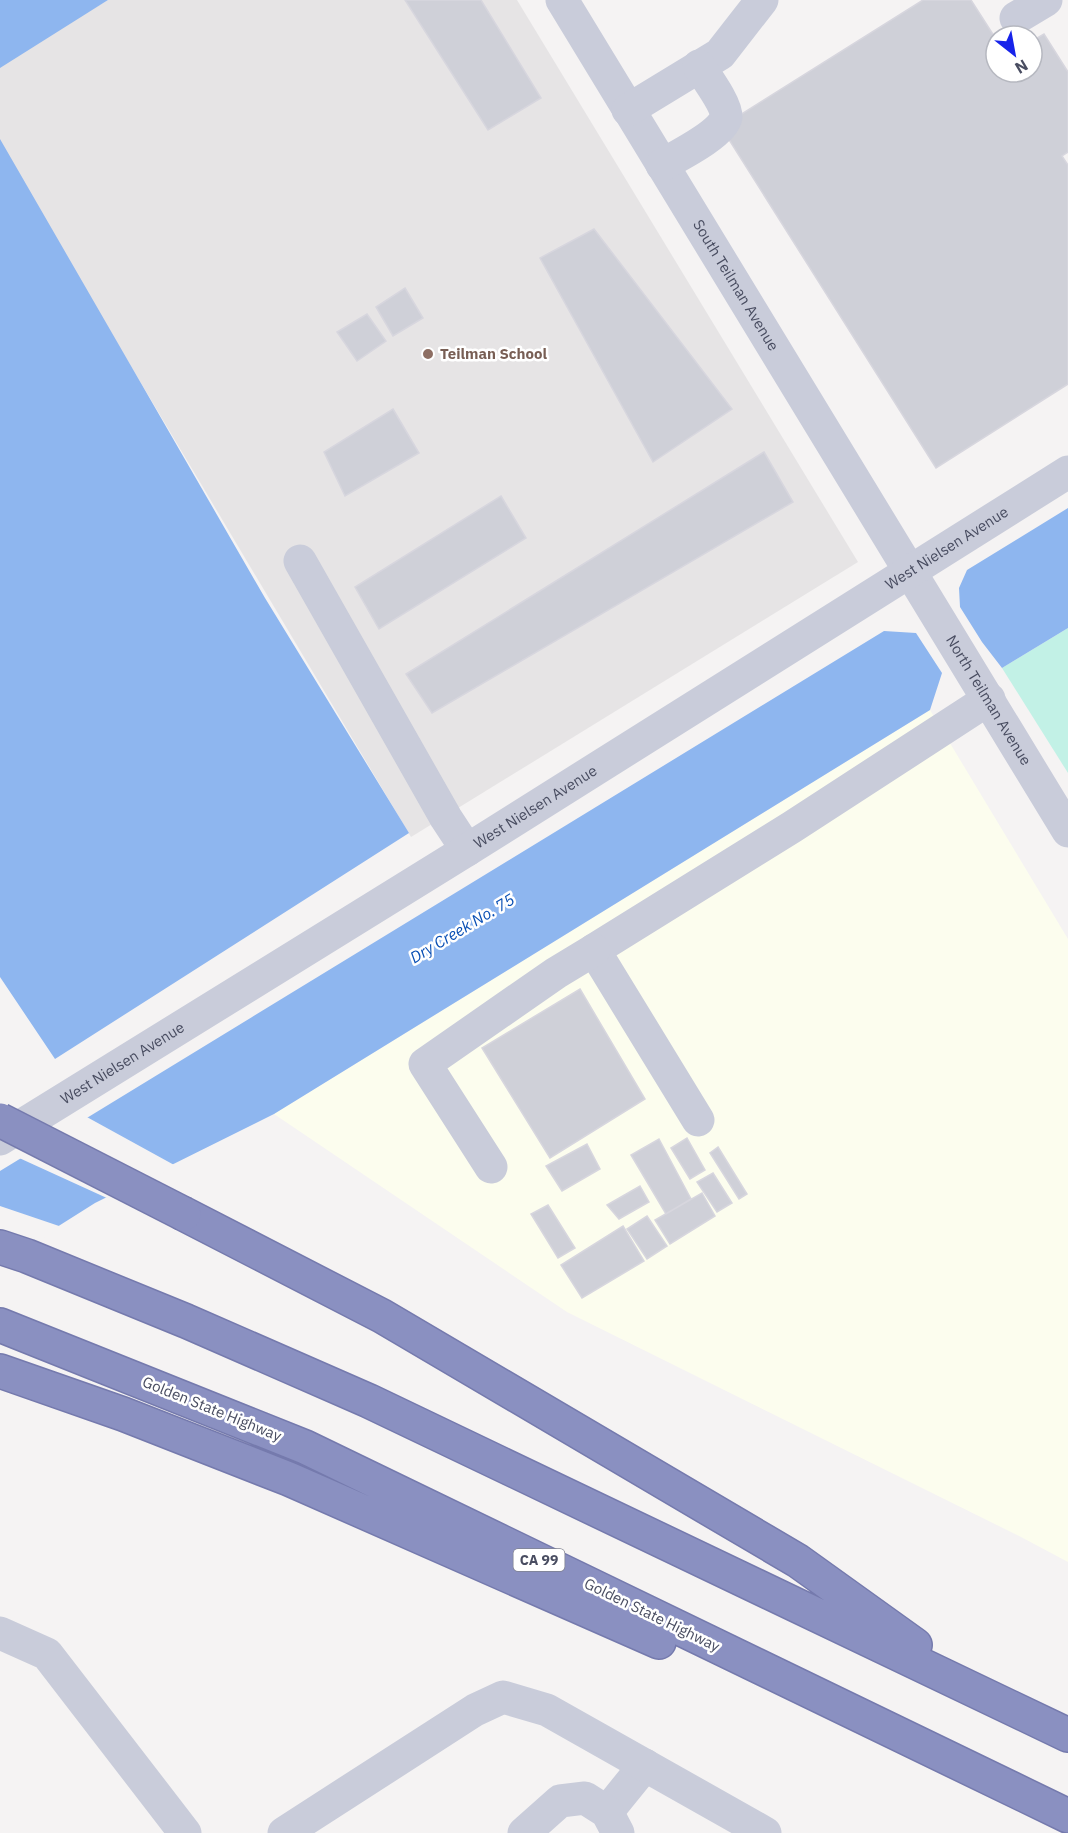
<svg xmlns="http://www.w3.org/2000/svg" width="1068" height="1833" font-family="'IBM Plex Sans',sans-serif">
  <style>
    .commercial { fill: #fcfdee }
    .education { fill: #e6e4e5 }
    .green { fill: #c2f1e6 }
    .water { fill: #8eb6ef }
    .pier { fill: #f5f3f3 }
    .building { fill: #cfd0d8; stroke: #d7d6de; stroke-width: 1.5 }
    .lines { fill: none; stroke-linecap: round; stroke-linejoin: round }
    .highway-casing { stroke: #757aad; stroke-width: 36 }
    .minor { stroke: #c9ccda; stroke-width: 33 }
    .highway { stroke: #8a90c1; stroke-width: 33 }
    .highway-bridge-casing { stroke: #757aad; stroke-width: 36; stroke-linecap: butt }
    .highway-bridge { stroke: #8a90c1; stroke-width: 33 }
    .education-dot { fill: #8d6e63; stroke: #fff; stroke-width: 2 }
    .labels { text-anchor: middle; stroke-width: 5; stroke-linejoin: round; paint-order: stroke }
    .shield { fill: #fff; stroke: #808290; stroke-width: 1.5 }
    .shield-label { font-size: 14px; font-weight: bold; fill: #494d61 }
    .street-label { font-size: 15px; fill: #494d61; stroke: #fff }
    .education-label { font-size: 15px; font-weight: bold; fill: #785e54; stroke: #fff; text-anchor: start }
    .water-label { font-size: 16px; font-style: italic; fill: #094fb4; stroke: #fff }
  </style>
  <rect width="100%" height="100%" fill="#f5f3f3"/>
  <path class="commercial" d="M930,710L1068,939V1562L1021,1537L567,1312L274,1114Z"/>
  <path class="education" d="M108,0H517L858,562L411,837L0,146V64Z"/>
  <path class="green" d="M1068,628V773L1002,668Z"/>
  <path class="water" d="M0,0H108L0,68Z
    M0,139L265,598L409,833L55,1059L0,977Z
    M1068,508V628L1002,668L982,642L960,607L959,588L967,570Z
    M884,631L916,633L942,673L930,710L274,1114L95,1203L0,1263V1171Z"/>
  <path class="pier" d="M85,1116L176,1166L109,1199L17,1157Z
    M0,1206L62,1227L0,1266Z"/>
  <path class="building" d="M405,0H481L541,98L488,130Z
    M923,0H971L996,39V72H1032V41L1044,34L1068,72V152L1062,156L1068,165V384L936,468L721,127Z
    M594,229L732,409L653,462L540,258Z
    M405,288L423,318L393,336L376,307Z
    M367,314L386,341L357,361L337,332Z
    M393,409L419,453L345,496L324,452Z
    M764,452L793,502L432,713L406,674Z
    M501,496L526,538L379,629L355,587Z
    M580,989L645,1099L550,1158L482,1048Z
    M687,1138L705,1170L690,1179L671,1148Z
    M659,1139L691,1199L666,1214L631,1155Z
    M587,1144L600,1169L562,1191L546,1166Z
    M718,1147L747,1194L739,1199L710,1153Z
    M713,1173L732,1203L717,1212L697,1182Z
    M640,1186L649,1202L619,1219L607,1205Z
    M702,1193L715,1216L670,1244L655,1220Z
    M548,1205L575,1248L558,1258L531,1214Z
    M647,1216L667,1246L647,1259L627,1229Z
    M623,1226L644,1261L582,1298L561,1265Z"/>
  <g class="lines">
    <defs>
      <path id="highway" d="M184,1214L382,1316L798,1561L915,1645
        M0,1247L27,1256L186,1321L369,1401L1068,1735
        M0,1325L305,1447L1068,1816
        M0,1371L123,1414L289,1479L659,1642"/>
    </defs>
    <use href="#highway" class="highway-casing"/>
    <g class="minor">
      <path id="s1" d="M562,0L1068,831"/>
      <path d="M1016,18L1046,0"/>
      <path d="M628,110L720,54L762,0"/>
      <path d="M662,165C676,157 724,133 726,117C727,105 706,77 699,66"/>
      <path d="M300,561L446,818L467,850"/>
      <path d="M698,1120L594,950L792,827L989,699"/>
      <path id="s2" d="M0,1139L467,850L1068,472"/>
      <path d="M491,1167L425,1064L556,973L594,950"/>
      <path d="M0,1633L47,1654L185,1833"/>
      <path d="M607,1812L645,1765"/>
      <path d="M284,1833L475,1710L503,1697L547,1710L765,1833"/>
      <path d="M524,1833L560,1801L585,1798L607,1812L618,1833"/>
    </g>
    <use href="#highway" class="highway"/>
    <defs>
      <path id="highway-bridge" d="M0,1120L184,1214"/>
    </defs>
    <use href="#highway-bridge" class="highway-bridge-casing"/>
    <use href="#highway-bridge" class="highway-bridge"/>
  </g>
  <circle class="education-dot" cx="428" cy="354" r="6"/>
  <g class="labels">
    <rect class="shield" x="513.5" y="1549" width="51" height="22" rx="4.5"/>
    <g class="shield-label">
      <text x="539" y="1565">CA 99</text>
    </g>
    <g class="street-label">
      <text dy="5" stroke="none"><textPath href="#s1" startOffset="334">South Teilman Avenue</textPath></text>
      <text dy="5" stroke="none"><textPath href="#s2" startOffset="1116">West Nielsen Avenue</textPath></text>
      <text dy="5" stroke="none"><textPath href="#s1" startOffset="820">North Teilman Avenue</textPath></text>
      <text dy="5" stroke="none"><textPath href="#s2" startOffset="630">West Nielsen Avenue</textPath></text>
      <text dy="5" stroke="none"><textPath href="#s2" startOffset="144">West Nielsen Avenue</textPath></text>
      <text transform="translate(212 1409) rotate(22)" y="5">Golden State Highway</text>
      <text transform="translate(652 1615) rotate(26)" y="5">Golden State Highway</text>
    </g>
    <g class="education-label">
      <text x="440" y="359">Teilman School</text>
    </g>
    <g class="water-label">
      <text transform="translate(462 928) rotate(-31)" y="6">Dry Creek No. 75</text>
    </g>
  </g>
  <g transform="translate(1014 54) rotate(149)"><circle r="28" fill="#ffffff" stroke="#b6b8c0" stroke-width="1.5"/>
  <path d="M0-4.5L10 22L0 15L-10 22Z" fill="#1723ea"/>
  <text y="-9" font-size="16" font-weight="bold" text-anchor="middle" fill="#494d61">N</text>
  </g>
</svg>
